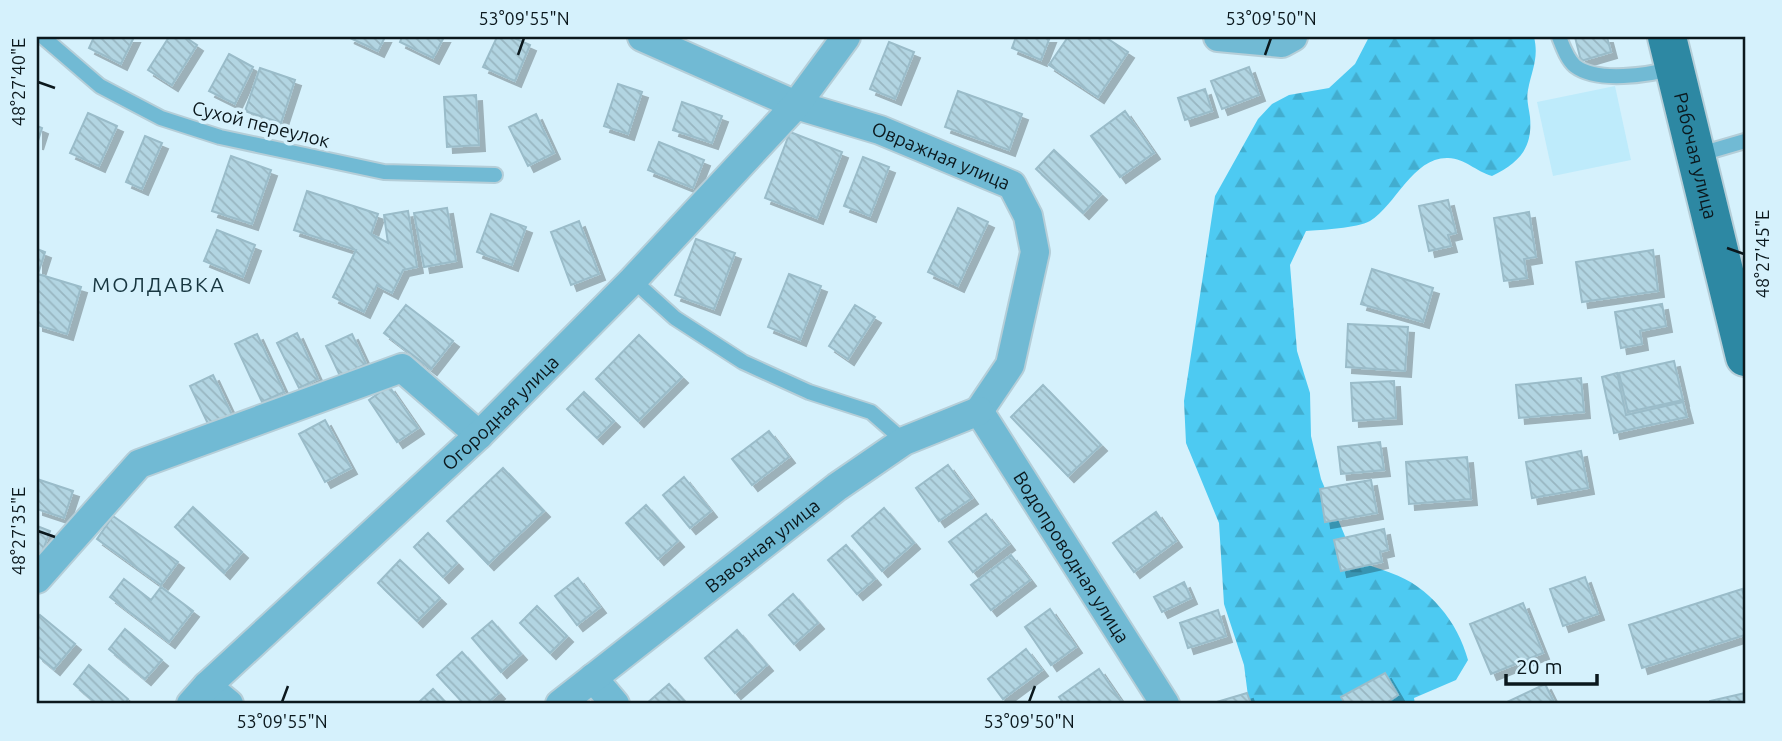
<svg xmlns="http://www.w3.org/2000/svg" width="1782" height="741" font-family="Ubuntu,sans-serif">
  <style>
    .built { fill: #beebfb }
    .forest { fill: url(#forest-firs) }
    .building { fill: url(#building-back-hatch); stroke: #9abcc9; stroke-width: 2; filter: url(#shadow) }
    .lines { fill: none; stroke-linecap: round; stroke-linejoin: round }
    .service-casing { stroke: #b5ced8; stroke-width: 18 }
    .minor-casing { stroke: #b5ced8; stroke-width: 32 }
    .primary-casing { stroke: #b5ced8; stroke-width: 42 }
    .service { stroke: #71bad4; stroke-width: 14 }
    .minor { stroke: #71bad4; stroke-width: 28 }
    .primary { stroke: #2d88a3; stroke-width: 38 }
    .ticks { fill: none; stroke: #0b181d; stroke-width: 2.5 }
    .labels { text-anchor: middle; stroke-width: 7; stroke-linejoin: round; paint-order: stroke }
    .street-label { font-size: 19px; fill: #0b181d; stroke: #d5f1fc }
    .neighbourhood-label { font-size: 21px; letter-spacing: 2px; fill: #173640; stroke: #d5f1fc }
    .neatline { fill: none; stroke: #0b181d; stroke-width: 2.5 }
    .ticks-label { font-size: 18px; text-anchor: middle; fill: #0b181d }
  </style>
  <defs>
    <pattern id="forest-firs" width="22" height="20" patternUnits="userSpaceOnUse" patternTransform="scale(1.75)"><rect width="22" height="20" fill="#4dcaf2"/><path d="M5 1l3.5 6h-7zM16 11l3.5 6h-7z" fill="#42adcf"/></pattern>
    <pattern id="building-back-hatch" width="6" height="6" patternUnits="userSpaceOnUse" patternTransform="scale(1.75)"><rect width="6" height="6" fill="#b2d5e2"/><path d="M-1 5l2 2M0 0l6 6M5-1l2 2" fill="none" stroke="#98b6c1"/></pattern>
    <filter id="shadow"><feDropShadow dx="6" dy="6" stdDeviation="0" flood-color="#0004"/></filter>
  </defs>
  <rect width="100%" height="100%" fill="#d5f1fc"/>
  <path class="built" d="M1615,86L1631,160L1553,176L1537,102Z"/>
  <path class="forest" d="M1369,37H1534C1539,58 1532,69 1528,90C1526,99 1529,109 1530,117C1533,149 1518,163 1492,176C1475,171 1466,159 1448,158C1413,157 1396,205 1370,221C1357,228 1321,230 1306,231L1290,265L1297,351L1310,393L1311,436L1321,479L1355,560C1367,565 1378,568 1391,573C1429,586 1458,622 1468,660L1456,680L1414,698L1415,704H1249L1244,665L1224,604L1219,523L1186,443L1184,401L1215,196L1258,119L1272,104L1289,95L1329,88L1355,64Z"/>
  <path class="building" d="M94,37H134L121,64L89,48Z
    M169,37H185L197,45L172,85L148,70Z
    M348,37H385L378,51Z
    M402,37H444L433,58L400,42Z
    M497,37H512L530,45L515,81L483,67Z
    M1016,37H1050L1041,60L1012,48Z
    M1068,37H1105L1128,52L1098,97L1049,65Z
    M1575,37H1607L1611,52L1581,61Z
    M889,42L914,52L895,99L870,89Z
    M229,54L253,67L235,104L209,91Z
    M1249,67L1259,95L1222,109L1211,81Z
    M260,68L295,80L281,123L245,111Z
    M618,84L642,92L628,134L604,126Z
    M1205,89L1212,111L1185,120L1178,98Z
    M958,91L1022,114L1009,150L945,127Z
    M476,95L479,145L447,147L444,97Z
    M682,102L722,116L712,143L673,130Z
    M1125,111L1154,153L1120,177L1091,136Z
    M88,113L117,126L99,166L70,153Z
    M536,114L554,153L528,166L509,127Z
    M37,126L42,128L37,144Z
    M790,132L842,152L817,218L765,198Z
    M145,136L162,143L142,189L126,182Z
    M659,142L704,160L693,188L648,170Z
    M1054,150L1101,194L1083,213L1036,169Z
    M231,156L271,170L252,224L212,211Z
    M863,157L889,167L870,216L844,206Z
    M307,191L378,214L371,234L388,243L384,215L408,211L417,267L403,270L392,293L377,285L364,312L333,297L356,250L294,230Z
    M1448,200L1456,233L1448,235L1451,246L1429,251L1419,206Z
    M447,208L456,261L424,267L414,213Z
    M958,208L988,222L958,286L928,272Z
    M1529,212L1536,257L1524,259L1527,278L1504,281L1494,218Z
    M491,214L526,227L512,265L477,252Z
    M579,221L599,274L571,285L551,232Z
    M217,230L255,245L243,277L204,261Z
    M696,239L735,253L714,309L675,295Z
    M37,249L45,252L38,274L81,287L67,334L37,325Z
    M1653,250L1658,291L1582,302L1576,262Z
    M1372,269L1433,288L1423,322L1361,304Z
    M789,274L821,286L800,340L768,327Z
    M1662,304L1666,326L1640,331L1642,344L1621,348L1615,312Z
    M406,305L453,341L431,369L384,333Z
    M855,305L875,317L848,359L829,346Z
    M1348,324L1408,327L1405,371L1346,367Z
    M297,333L318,379L299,388L277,343Z
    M257,334L284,392L262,402L235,344Z
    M352,334L366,364L340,376L326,346Z
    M639,335L682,377L638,421L596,379Z
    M1674,361L1683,400L1628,412L1619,373Z
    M1617,373L1626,415L1683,402L1687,417L1614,433L1602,377Z
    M213,375L232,415L209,426L190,386Z
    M1581,378L1584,412L1519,418L1516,385Z
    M1394,381L1396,418L1353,421L1351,383Z
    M1043,385L1101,445L1068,476L1011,417Z
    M389,386L418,428L397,442L369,400Z
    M584,392L614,421L597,438L567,409Z
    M325,420L351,468L325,482L299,434Z
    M769,431L789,457L752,485L732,459Z
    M1380,442L1384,470L1341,474L1338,447Z
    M1581,451L1588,488L1532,498L1526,462Z
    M1467,457L1471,499L1409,504L1406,462Z
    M948,465L972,498L939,521L916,488Z
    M503,468L544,511L488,564L447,521Z
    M684,477L711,511L690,528L663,495Z
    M37,479L73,491L64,518L37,509Z
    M1371,480L1377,513L1325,522L1320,489Z
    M646,505L678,541L658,559L626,523Z
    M193,507L242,552L224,573L175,527Z
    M884,508L914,543L882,571L852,536Z
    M1156,512L1176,541L1134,572L1113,543Z
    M986,514L1009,544L973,572L949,542Z
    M113,516L178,562L161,585L97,539Z
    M37,526L50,531L37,566Z
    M1384,529L1388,550L1380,552L1382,562L1341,571L1334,540Z
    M428,533L457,563L443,577L414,547Z
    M846,545L875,579L857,594L828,560Z
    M1011,555L1030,580L991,610L971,585Z
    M400,560L440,598L417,621L378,583Z
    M1585,577L1598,614L1563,626L1550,589Z
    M578,578L600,607L577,625L555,596Z
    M124,579L151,600L161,587L193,611L169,642L110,597Z
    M1184,582L1191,598L1162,612L1154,597Z
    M1742,589L1745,599V635L1642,668L1629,625Z
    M793,594L818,623L794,644L769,615Z
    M1523,603L1543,653L1491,674L1470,624Z
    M537,606L567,636L550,653L520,623Z
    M1050,609L1076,647L1051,665L1025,627Z
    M1218,610L1226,636L1188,648L1180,623Z
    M40,615L75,644L54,669L37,655V619Z
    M492,621L521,654L501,672L472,638Z
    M125,629L162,660L145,679L109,649Z
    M737,630L767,665L735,693L705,658Z
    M1026,649L1042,670L1003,699L988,679Z
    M462,652L499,693L486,704H464L437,675Z
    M89,665L128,699L124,704H97L74,684Z
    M1099,669L1123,704H1064L1059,697Z
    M1385,673L1398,695L1388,702L1389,704H1345L1341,697Z
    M669,684L687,704H646Z
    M1545,684L1555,704H1503Z
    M433,689L447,704H417Z
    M1247,693L1251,704H1210Z
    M1745,693V704H1710V701Z"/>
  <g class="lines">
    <defs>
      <path id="service" d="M43,37L100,86L161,118L220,137L384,172L495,175
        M1559,37C1563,47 1567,59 1575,66C1597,83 1649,75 1674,68
        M1697,155L1745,141
        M633,280L675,318L743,362L809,392L871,412L904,441"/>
      <g id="minor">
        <path id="s1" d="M642,37L796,105L880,130L1012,185L1028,216L1035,252L1010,365L979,411"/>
        <path d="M1218,37L1282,43L1293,37"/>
        <path id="s2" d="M979,411L1165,704"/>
        <path d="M37,579L139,464L402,368L479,435"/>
        <path d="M593,678L615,704"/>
        <path d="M207,686L229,704"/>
        <path id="s3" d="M191,704L207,686L479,435L633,280L796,105L846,37"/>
        <path id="s4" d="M560,704L837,487L904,441L979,411"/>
      </g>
      <g id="primary">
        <path id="s5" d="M1667,37L1745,357"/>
      </g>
    </defs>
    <use href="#service" class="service-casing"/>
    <use href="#minor" class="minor-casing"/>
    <use href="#primary" class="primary-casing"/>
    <use href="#service" class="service"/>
    <use href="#minor" class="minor"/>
    <use href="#primary" class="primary"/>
  </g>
  <path class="ticks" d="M518,55L524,38M1265,55L1271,38M38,82L55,88M1727,248L1744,254M38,531L55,537M282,702L288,686M1029,702L1035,686"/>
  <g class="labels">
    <g class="street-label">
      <text transform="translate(261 124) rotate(14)" y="7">Сухой переулок</text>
      <text dy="7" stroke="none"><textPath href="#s5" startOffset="122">Рабочая улица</textPath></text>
      <text dy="7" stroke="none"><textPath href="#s1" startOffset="322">Овражная улица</textPath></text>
      <text dy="7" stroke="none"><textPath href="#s3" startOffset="425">Огородная улица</textPath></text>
      <text dy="7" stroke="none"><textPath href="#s4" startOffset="257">Взвозная улица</textPath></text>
      <text dy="7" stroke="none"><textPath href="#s2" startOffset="173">Водопроводная улица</textPath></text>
    </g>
    <g class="neighbourhood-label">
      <text x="159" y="292">МОЛДАВКА</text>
    </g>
  </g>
  <rect width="1782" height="741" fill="none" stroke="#d5f1fc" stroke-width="77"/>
  <path d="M1506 674v10h91v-10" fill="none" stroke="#0b181d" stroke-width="3.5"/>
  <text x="1516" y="674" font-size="21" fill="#0b181d" stroke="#d5f1fc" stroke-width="5" paint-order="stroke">20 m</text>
  <rect x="38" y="38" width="1706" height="664" class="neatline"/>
  <g class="ticks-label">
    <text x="524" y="25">53°09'55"N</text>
    <text x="1271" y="25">53°09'50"N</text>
    <text transform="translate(19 82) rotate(-90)" y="6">48°27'40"E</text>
    <text transform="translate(1763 254) rotate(-90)" y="6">48°27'45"E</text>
    <text transform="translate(19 531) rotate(-90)" y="6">48°27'35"E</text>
    <text x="282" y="728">53°09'55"N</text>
    <text x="1029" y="728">53°09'50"N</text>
  </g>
</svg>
